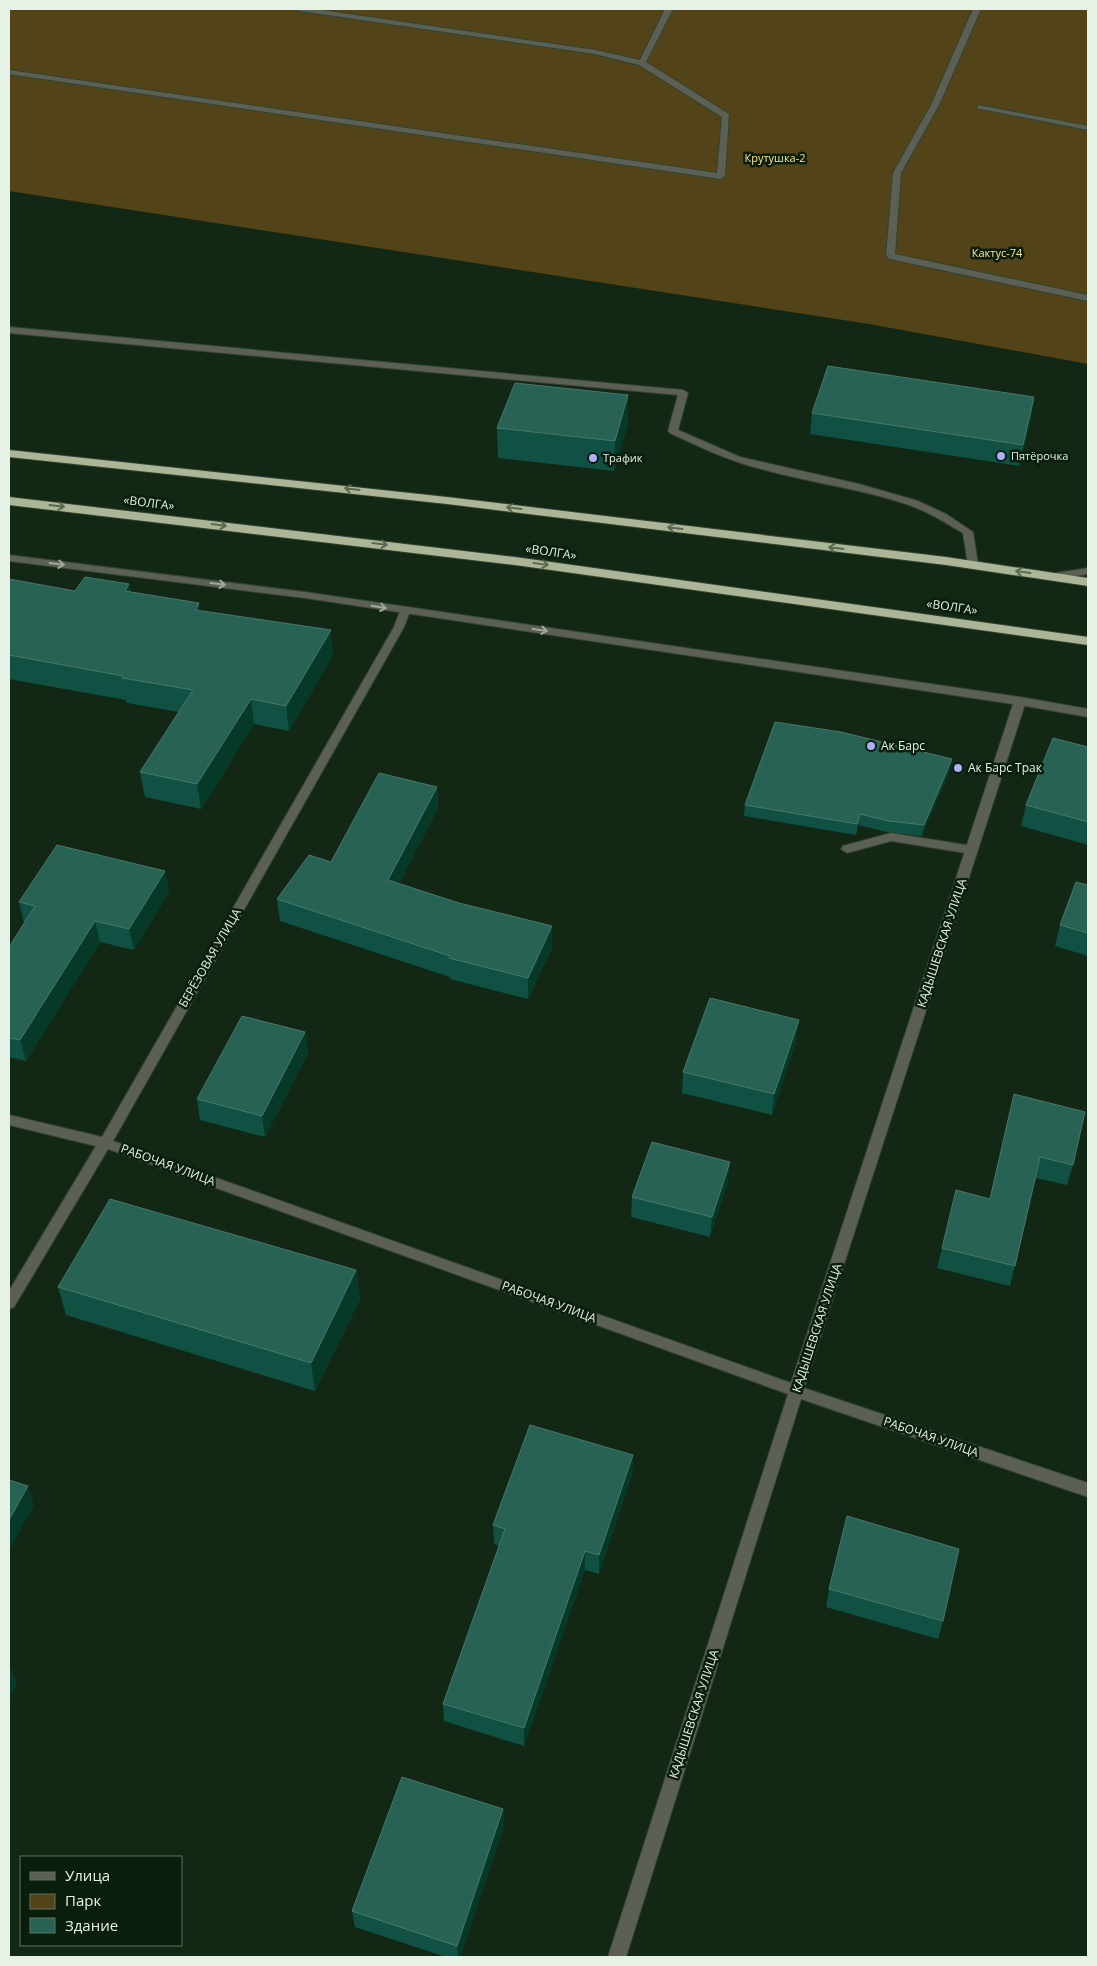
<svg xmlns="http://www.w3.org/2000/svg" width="1097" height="1966" font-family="'Open Sans',sans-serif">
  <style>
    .green { fill: #524418 }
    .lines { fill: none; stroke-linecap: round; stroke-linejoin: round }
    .lane-casing { stroke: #304432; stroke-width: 2 }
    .street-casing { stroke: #304432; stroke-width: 2 }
    .highway-casing { stroke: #304432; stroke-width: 2 }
    .lane { fill: #5c5f53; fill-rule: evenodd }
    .street { fill: #5c5f53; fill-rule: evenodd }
    .highway { fill: #acb595; fill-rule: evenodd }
    .wall { fill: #105143 }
    .shaded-wall { fill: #073929 }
    .building { fill: #276255; stroke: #45796b }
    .oneway { stroke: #5a6a50 }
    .oneway2 { stroke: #a0a89c }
    .poi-dot { fill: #adaffb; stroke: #091e0c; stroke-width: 2 }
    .labels { text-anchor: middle; stroke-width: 5; stroke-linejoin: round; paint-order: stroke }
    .far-park-label { font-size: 11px; fill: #ffe389; stroke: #091e0c }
    .far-poi-label { font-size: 11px; fill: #e5f2e5; stroke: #091e0c; text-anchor: start }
    .street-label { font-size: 12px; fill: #e5f2e5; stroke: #091e0c }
    .poi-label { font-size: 12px; fill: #e5f2e5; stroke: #091e0c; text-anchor: start }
  </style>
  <rect width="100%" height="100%" fill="#122815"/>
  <path class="green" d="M9,9H1088V364L869,324L9,191Z"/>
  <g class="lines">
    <defs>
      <path id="lane" d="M296,9H314L595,50L640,60L665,9H673L646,62L729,114L725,176L721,179L9,74V70L717,173L722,117L639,65L595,54L300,11Z
        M973,9H981L939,105L901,173L895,254L1088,295V301L890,259L886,256L893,173L931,105Z
        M978,105L1088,126V130L981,109H978Z
        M9,327L683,390L688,393L678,430L740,457L859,484L918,501L946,514L973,532L978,565L973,568L968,565L963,533C946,523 929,512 909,505C861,488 810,483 761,469C729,461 700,447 670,433L668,431L678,395L9,333Z
        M9,555L305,592L1020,697L1088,709V717L1020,705L305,598L9,561Z
        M1088,568V574L1056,579L1051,576L1056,573Z
        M891,833L972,846L978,850L972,854L891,841L847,853L841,849L843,846Z"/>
      <path id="street" d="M405,608L410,611L404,627L113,1141L791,1383L1014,701L1020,697L1026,701L804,1388L1088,1483V1497L801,1399L626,1957H608L788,1394L108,1149L14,1307L9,1309V1291L96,1146L9,1125V1115L102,1137L394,627L400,611Z"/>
      <path id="highway" d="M9,450L447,497L946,557L1088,578V586L946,565L447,504L9,457Z
        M9,497L515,557L1088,637V645L515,565L9,505Z"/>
    </defs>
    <use href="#lane" class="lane-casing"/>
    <use href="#street" class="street-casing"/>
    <use href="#highway" class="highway-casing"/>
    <use href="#lane" class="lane"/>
    <use href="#street" class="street"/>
    <use href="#highway" class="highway"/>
  </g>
  <path class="wall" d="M1034,397L1031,418L1019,466L810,434L812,413Z
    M628,424L614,471L498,458L497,428Z
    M9,579L75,591L129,584L131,592L200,611L333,655L289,731L254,724L201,809L145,797L140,772L179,712L127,703L126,700L9,679Z
    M1088,747V845L1021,826L1026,805Z
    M950,770L922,836L887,832L858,825L856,835L744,816L745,805Z
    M437,787L438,808L399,884L552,948L528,999L450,979V977L280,921L277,899L331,862Z
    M165,871L169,892L134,950L100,942L26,1061L9,1057V947L24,923L19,902Z
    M1088,885V956L1055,946L1060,925Z
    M305,1032L308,1053L265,1137L200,1120L197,1099Z
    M796,1041L772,1115L682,1093L683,1072Z
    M1014,1094L1073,1165L1067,1185L1036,1178L1010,1286L937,1268L942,1248L990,1199Z
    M728,1182L710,1237L631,1217L632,1197Z
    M356,1270L360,1299L315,1391L66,1315L58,1287Z
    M633,1455L632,1474L599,1574L585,1570L524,1746L444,1721L443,1704L499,1546L494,1544L493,1525Z
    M829,1589L943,1621L938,1639L826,1607Z
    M503,1809L504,1825L460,1957H446L355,1927L352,1911Z"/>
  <path class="shaded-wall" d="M628,395V424L614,471L615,441Z
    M1034,397L1031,418L1019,466L1023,445Z
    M129,584L133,609L125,591Z
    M199,603L203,628L196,610Z
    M331,630L333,655L289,731L286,706Z
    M251,699L254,724L201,809L197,784Z
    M952,759L950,770L922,836L924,825Z
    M437,787L438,808L390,902L388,880Z
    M165,871L169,892L134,950L129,929Z
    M95,921L100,942L26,1061L20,1040Z
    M552,926V948L528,999V978Z
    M799,1020L796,1041L772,1115L774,1094Z
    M305,1032L308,1053L265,1137L262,1116Z
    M730,1162L728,1182L710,1237L712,1217Z
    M356,1270L360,1299L315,1391L311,1363Z
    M633,1455L632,1474L599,1574V1555Z
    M28,1486L34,1505L9,1551V1520Z
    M585,1551V1570L524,1746V1728Z
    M10,1665L17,1683L9,1699V1667Z
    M503,1809L504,1825L460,1957H458L457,1946Z"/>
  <path class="building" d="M828,366L1034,397L1023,445L812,413Z
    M515,383L628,395L615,441L497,428Z
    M85,577L129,584L125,591L199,603L196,610L331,630L286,706L251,699L197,784L140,772L193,690L122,678L123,676L9,655V579L75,591Z
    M775,722L841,732L952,759L924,825L889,821L860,814L857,824L745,805Z
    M1053,738L1088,747V822L1026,805Z
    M379,773L437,787L388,880L459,903L552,926L528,978L449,958L450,956L277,899L309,855L331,862Z
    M57,845L165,871L129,929L95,921L20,1040L9,1038V947L35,906L19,902Z
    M1076,882L1088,885V933L1060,925Z
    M710,998L799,1020L774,1094L683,1072Z
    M242,1016L305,1032L262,1116L197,1099Z
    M1014,1094L1085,1112L1073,1165L1040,1157L1015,1266L942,1248L956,1190L990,1199Z
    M652,1142L730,1162L712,1217L632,1197Z
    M110,1199L356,1270L311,1363L58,1287Z
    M530,1425L633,1455L599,1555L585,1551L524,1728L443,1704L505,1529L493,1525Z
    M9,1480L28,1486L9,1520Z
    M847,1516L959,1549L943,1621L829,1589Z
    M402,1777L503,1809L457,1946L352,1911Z"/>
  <defs><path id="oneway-shaft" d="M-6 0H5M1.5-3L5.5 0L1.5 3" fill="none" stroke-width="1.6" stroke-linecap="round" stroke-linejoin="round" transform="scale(1.25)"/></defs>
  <g class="oneway">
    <use href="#oneway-shaft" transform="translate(352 489) rotate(-173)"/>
    <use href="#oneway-shaft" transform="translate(57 506) rotate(7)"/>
    <use href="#oneway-shaft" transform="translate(514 508) rotate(-173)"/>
    <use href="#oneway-shaft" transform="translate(219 525) rotate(7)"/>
    <use href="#oneway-shaft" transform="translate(675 528) rotate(-173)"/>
    <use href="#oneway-shaft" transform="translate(380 544) rotate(7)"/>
    <use href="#oneway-shaft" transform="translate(836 548) rotate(-173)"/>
    <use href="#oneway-shaft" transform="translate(541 564) rotate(8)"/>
    <use href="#oneway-shaft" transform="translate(1023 572) rotate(-172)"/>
  </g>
  <g class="oneway2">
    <use href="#oneway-shaft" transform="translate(57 564) rotate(7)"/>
    <use href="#oneway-shaft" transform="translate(218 584) rotate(7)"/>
    <use href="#oneway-shaft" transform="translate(379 607) rotate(9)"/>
    <use href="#oneway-shaft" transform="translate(540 630) rotate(8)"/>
  </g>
  <g class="poi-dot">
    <circle cx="1001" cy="456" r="5"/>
    <circle cx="593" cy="458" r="5"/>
    <circle cx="871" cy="746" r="5"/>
    <circle cx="958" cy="768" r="5"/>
  </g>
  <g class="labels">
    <g class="far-park-label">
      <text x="775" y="162">Крутушка-2</text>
      <text x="997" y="257">Кактус-74</text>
    </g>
    <g class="far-poi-label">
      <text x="1011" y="460">Пятёрочка</text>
      <text x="603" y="462">Трафик</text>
    </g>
    <g class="street-label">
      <text transform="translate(149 503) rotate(7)" y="4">«ВОЛГА»</text>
      <text transform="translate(551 552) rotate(8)" y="4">«ВОЛГА»</text>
      <text transform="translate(952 607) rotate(8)" y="4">«ВОЛГА»</text>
      <text transform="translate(942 943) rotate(-72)" y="4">КАДЫШЕВСКАЯ УЛИЦА</text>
      <text transform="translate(210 958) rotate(-60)" y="4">БЕРЁЗОВАЯ УЛИЦА</text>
      <text transform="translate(168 1165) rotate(20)" y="4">РАБОЧАЯ УЛИЦА</text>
      <text transform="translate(549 1302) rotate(20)" y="4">РАБОЧАЯ УЛИЦА</text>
      <text transform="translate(817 1328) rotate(-72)" y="4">КАДЫШЕВСКАЯ УЛИЦА</text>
      <text transform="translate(931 1437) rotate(19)" y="4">РАБОЧАЯ УЛИЦА</text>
      <text transform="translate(694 1714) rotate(-72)" y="4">КАДЫШЕВСКАЯ УЛИЦА</text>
    </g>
    <g class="poi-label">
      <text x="881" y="750">Ак Барс</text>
      <text x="968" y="772">Ак Барс Трак</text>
    </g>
  </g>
  <rect width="1097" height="1966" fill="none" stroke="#e5f2e5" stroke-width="20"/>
  <rect x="20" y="1856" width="162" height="90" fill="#091e0c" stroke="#617363"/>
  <rect x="30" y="1872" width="25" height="8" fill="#5c5f53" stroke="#617363"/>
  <text x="65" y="1881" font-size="15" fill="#e5f2e5">Улица</text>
  <rect x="30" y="1894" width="25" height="15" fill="#524418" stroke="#617363"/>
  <text x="65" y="1906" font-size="15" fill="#e5f2e5">Парк</text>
  <rect x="30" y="1918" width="25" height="15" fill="#276255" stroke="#617363"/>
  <text x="65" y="1931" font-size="15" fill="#e5f2e5">Здание</text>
</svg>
